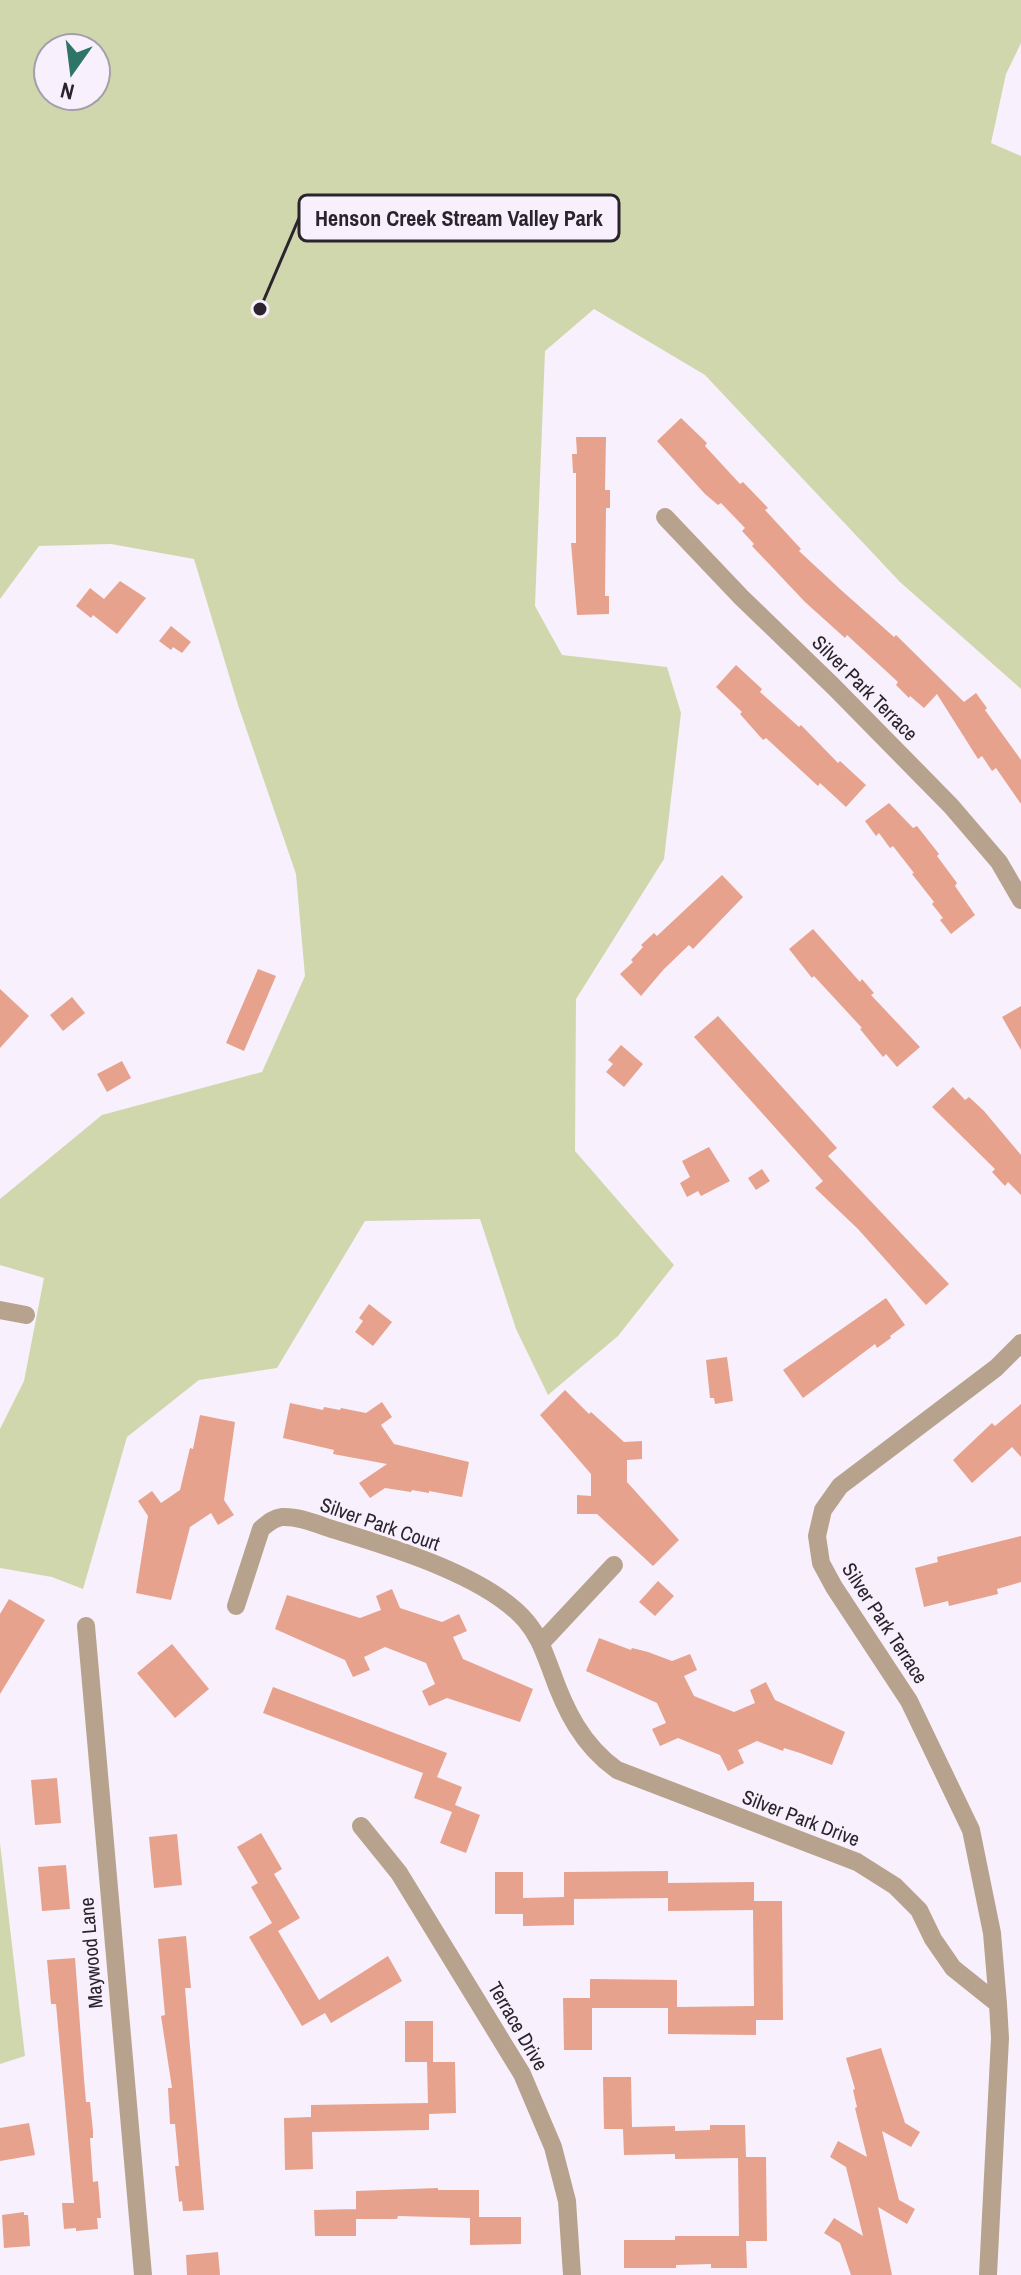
<svg xmlns="http://www.w3.org/2000/svg" width="1021" height="2275" font-family="'Archivo Narrow',sans-serif">
  <style>
    .green { fill: #d1d7ad; fill-rule: evenodd }
    .building { fill: #e6a28c }
    .lines { fill: none; stroke-linecap: round; stroke-linejoin: round }
    .street { stroke: #b7a38d; stroke-width: 18 }
    .labels { text-anchor: middle; stroke-width: 6; stroke-linejoin: round; paint-order: stroke }
    .street-label { font-size: 20px; fill: #2b242e; stroke: #f8f0fc }
    .leader { fill: none; stroke: #2b242e; stroke-width: 3 }
    .callout-dot { fill: #2b242e; stroke: #f8f0fc; stroke-width: 3 }
    .callout { fill: #f8f0fc; stroke: #2b242e; stroke-width: 3 }
    .callout-label { font-size: 22px; text-anchor: middle; font-weight: bold; fill: #2b242e }
  </style>
  <rect width="100%" height="100%" fill="#f8f0fc"/>
  <path class="green" d="M0,0H1021V43L1006,74L991,143L1021,156V689L900,582L705,375L594,309L545,351L535,606L562,655L667,667L681,713L664,859L576,999L575,1151L674,1265L618,1336L548,1395L516,1329L480,1219L365,1221L277,1368L199,1380L127,1437L83,1589L52,1577L0,1568V1429L24,1381L44,1278L0,1265V1199L102,1115L262,1072L305,976L296,874L238,705L194,559L111,544L39,546L0,599ZM96,48V96H48V48Z
    M0,1843L25,2056L0,2064Z"/>
  <path class="building" d="M681,418L707,443L705,446L740,484L743,482L768,508L765,510L801,549L799,551L841,590L894,637L896,635L964,702L976,693L987,708L985,710L1021,760V804L996,768L992,771L982,756L978,759L937,694L924,708L910,696L909,698L896,685L898,682L860,647L847,635L845,638L805,602L752,546L754,544L742,531L745,528L721,503L718,505L705,494L657,441Z
    M576,437H606L605,490H610V508H606L605,596H609V614L577,615L571,543H576V473H573L572,454H577Z
    M120,581L146,598L117,634L93,615L91,618L76,606L90,588L104,599Z
    M171,626L191,642L182,653L173,647L171,650L159,641Z
    M736,665L762,689L760,692L799,727L801,725L838,763L840,761L866,785L846,807L820,783L818,786L766,738L763,740L740,714L742,712L716,687Z
    M889,803L913,828L917,826L939,854L937,856L957,883L955,886L975,915L951,934L940,920L943,918L932,904L934,902L912,874L914,873L893,846L890,848L879,833L876,836L865,821Z
    M722,875L743,897L693,949L689,945L664,969L641,996L620,974L633,962L631,960L643,947L641,945L654,933L657,936Z
    M813,929L860,982L862,979L874,993L871,995L920,1047L897,1067L886,1054L883,1057L860,1029L862,1028L814,976L812,978L789,949Z
    M258,969L276,976L244,1051L226,1043Z
    M0,989L29,1016L0,1048Z
    M72,997L85,1013L63,1031L50,1015Z
    M1021,1006V1050L1002,1017Z
    M718,1016L837,1148L828,1156L949,1284L926,1305L858,1229L815,1188L823,1181L694,1037Z
    M621,1045L643,1064L624,1087L606,1072L613,1064L608,1060Z
    M122,1061L131,1078L107,1092L97,1074Z
    M953,1087L965,1100L969,1097L984,1111L1021,1155V1195L1008,1182L1005,1186L992,1172L995,1169L932,1107Z
    M709,1147L730,1181L701,1196L698,1191L687,1197L680,1183L690,1177L682,1161Z
    M762,1169L770,1181L756,1190L748,1178Z
    M886,1298L905,1325L890,1336L891,1338L877,1348L875,1344L803,1398L783,1370Z
    M369,1304L392,1322L373,1346L355,1332L363,1321L359,1318Z
    M727,1357L733,1401L715,1404L714,1398H710L706,1360Z
    M565,1390L589,1414L591,1412L624,1442L642,1441V1459L627,1460V1482L679,1540L653,1566L597,1514H577V1495L591,1496V1474L540,1415Z
    M382,1402L392,1417L381,1425L394,1444L469,1462L462,1497L429,1491V1493L412,1490L411,1492L385,1488L370,1498L359,1483L387,1464L333,1454L334,1450L283,1438L290,1403L323,1410L324,1407L340,1410L341,1408L366,1413Z
    M1021,1404V1457L1012,1447L972,1483L953,1460L992,1423L995,1426Z
    M200,1415L235,1422L224,1500L234,1515L218,1525L211,1513L190,1527L171,1600L136,1593L148,1516L138,1501L152,1491L161,1503L180,1490L190,1448L193,1449Z
    M1021,1536V1582L997,1589L998,1594L949,1606L948,1601L924,1607L915,1568L938,1562L937,1557Z
    M658,1581L674,1596L655,1616L639,1602Z
    M392,1589L400,1608L442,1622L459,1614L467,1631L453,1637L463,1659L533,1689L520,1722L447,1698L429,1706L422,1691L435,1684L426,1663L385,1647L364,1657L370,1670L353,1677L345,1660L275,1629L287,1595L360,1618L381,1610L376,1596Z
    M9,1599L45,1620L0,1694V1614Z
    M599,1638L631,1650L632,1648L648,1652L672,1661L690,1654L697,1670L684,1676L694,1696L734,1712L755,1703L750,1690L766,1682L775,1700L845,1732L832,1765L800,1753L784,1748L783,1751L757,1741L738,1750L744,1763L728,1771L720,1755L678,1738L660,1746L652,1729L666,1723L657,1703L586,1671Z
    M172,1644L209,1689L175,1718L137,1673Z
    M273,1687L447,1753L437,1777L462,1787L455,1805L480,1815L466,1853L440,1843L452,1812L414,1798L423,1773L263,1713Z
    M57,1778L61,1823L35,1825L31,1780Z
    M261,1833L282,1869L274,1874L300,1918L278,1931L319,2000L388,1956L402,1981L331,2023L325,2013L302,2026L249,1937L272,1923L251,1887L258,1883L237,1847Z
    M177,1834L182,1885L154,1888L149,1837Z
    M66,1865L70,1909L42,1911L38,1867Z
    M668,1871V1883L754,1882V1901H782L783,2020H756V2035L668,2034V2008H592V2050H564L563,1998H590V1979L677,1980V2007L754,2006L753,1910L668,1911V1898L574,1899V1925L523,1926V1914H495V1872H523V1898L564,1897V1872Z
    M186,1936L191,1988H185L204,2210L183,2211L182,2201L179,2202L175,2166H179L175,2124H170L168,2088H172L161,2016L165,2015L158,1939Z
    M75,1958L84,2079L86,2102H90L93,2131V2138H90L93,2182L98,2181L101,2218H97L98,2229L76,2231V2228L64,2229L62,2203H74L56,2004H51L47,1960Z
    M405,2021H433V2062H455L456,2113L429,2114V2130L312,2132L313,2169L285,2170L284,2118L311,2117V2105L428,2103L427,2062H430H405Z
    M881,2048L905,2123L920,2132L911,2147L882,2131L899,2200L915,2209L907,2224L878,2207L892,2275H851L840,2243L824,2233L834,2218L863,2236L846,2167L830,2157L838,2141L867,2157L855,2108L857,2107L853,2090L855,2089L846,2058Z
    M603,2077H631L632,2127L675,2126V2131L710,2130V2125H745L746,2157H766L767,2241H746L747,2268H711V2264L676,2265V2268H624V2240H675V2236H739L738,2158L675,2159V2154L624,2155L623,2129H604Z
    M29,2123L35,2155L0,2161V2128Z
    M438,2188V2190H479V2217H521V2244L470,2245V2218L398,2216L397,2219H356V2191Z
    M356,2209V2236H315L314,2210Z
    M24,2212V2215H28L30,2246L4,2248L2,2215Z
    M218,2252L220,2275H187L186,2255Z"/>
  <g class="lines">
    <path class="street" d="M665,517L741,597L834,687L951,806L999,862L1021,900
      M0,1310L26,1315
      M236,1606L261,1529C267,1524 273,1518 282,1517C299,1516 319,1525 335,1530C391,1547 488,1576 526,1621C539,1636 544,1652 551,1670C565,1710 582,1745 617,1770L857,1862L895,1886L919,1910L933,1939L953,1968L998,2004L1000,2038L988,2275
      M86,1626L143,2275
      M541,1643L614,1565
      M361,1826L399,1873L522,2074L553,2147L567,2201L572,2275
      M998,2004L992,1933L971,1830L909,1701L834,1587L821,1563L817,1536L823,1510L840,1486L996,1368L1021,1343"/>
  </g>
  <g class="labels">
    <g class="street-label">
      <text transform="translate(865 688) rotate(45)" y="7">Silver Park Terrace</text>
      <text transform="translate(380 1524) rotate(19)" y="7">Silver Park Court</text>
      <text transform="translate(885 1623) rotate(57)" y="7">Silver Park Terrace</text>
      <text transform="translate(801 1818) rotate(21)" y="7">Silver Park Drive</text>
      <text transform="translate(91 1953) rotate(-95)" y="7">Maywood Lane</text>
      <text transform="translate(518 2026) rotate(60)" y="7">Terrace Drive</text>
    </g>
  </g>
  <path class="leader" d="M260 309L299 218"/>
  <circle class="callout-dot" cx="260" cy="309" r="8"/>
  <rect class="callout" x="299" y="195" width="320" height="46" rx="8"/>
  <g class="callout-label">
    <text x="459" y="226">Henson Creek Stream Valley Park</text>
  </g>
  <g transform="translate(72 72) rotate(194)"><circle r="38" fill="#f8f0fc" stroke="#a69eaa" stroke-width="2"/>
  <path d="M0-6L14 30L0 20L-14 30Z" fill="#2e7469"/>
  <text y="-12" font-size="22" font-weight="bold" text-anchor="middle" fill="#2b242e">N</text>
  </g>
</svg>
